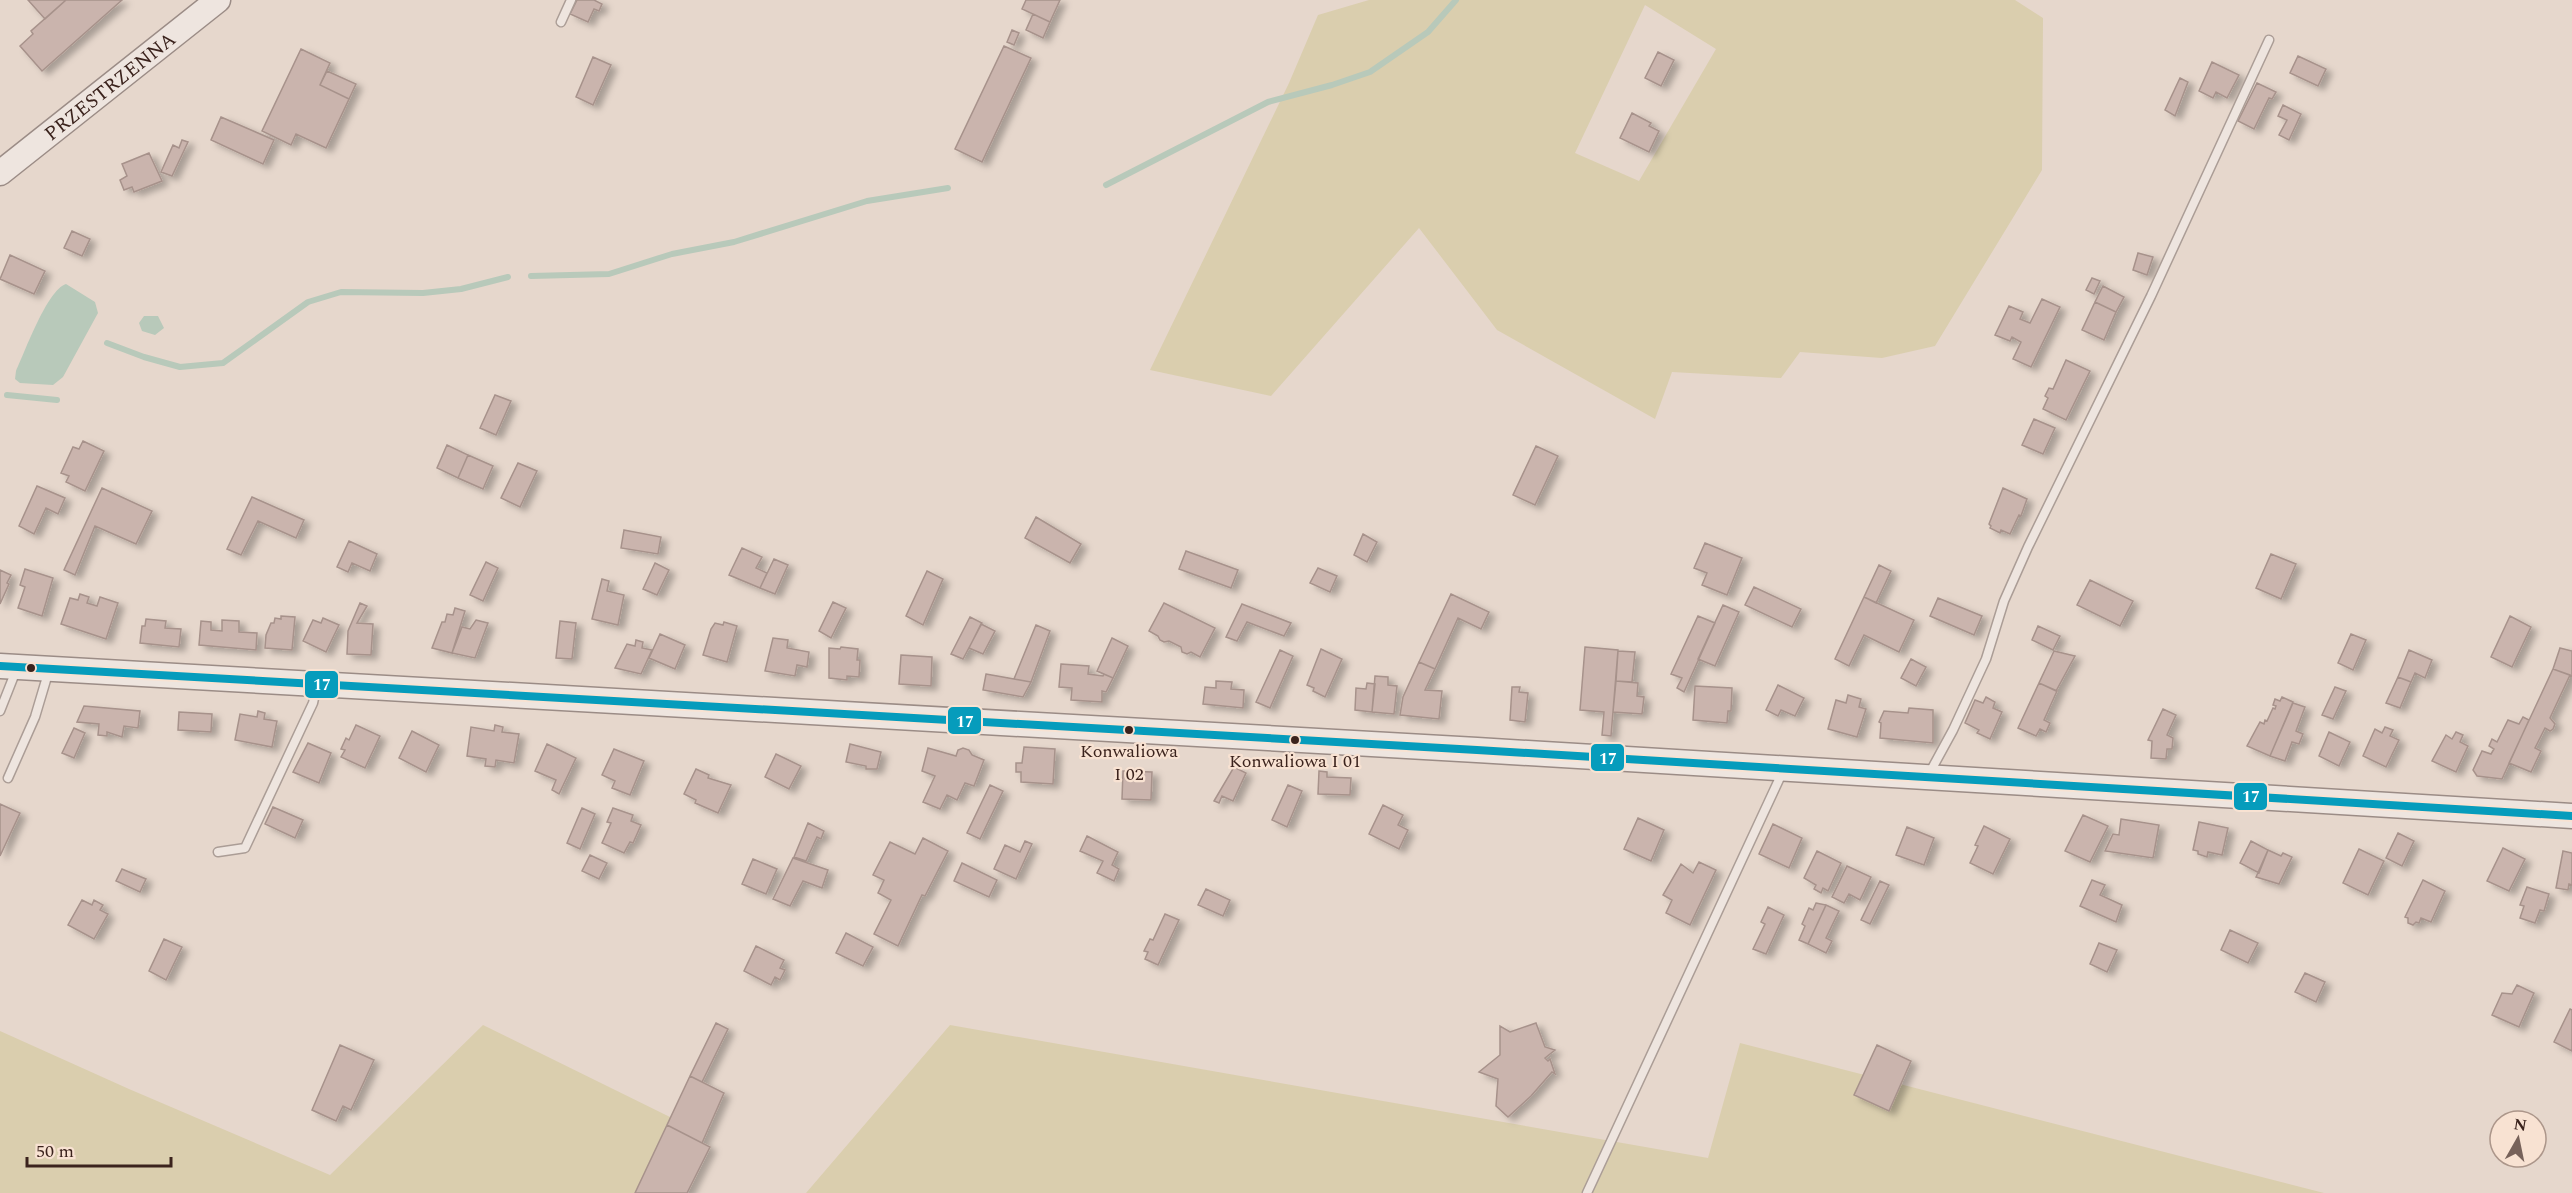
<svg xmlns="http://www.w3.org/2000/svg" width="2572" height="1193" font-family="Spectral,serif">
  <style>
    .green { fill: #daceae; fill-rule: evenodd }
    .water { fill: #b8c9ba }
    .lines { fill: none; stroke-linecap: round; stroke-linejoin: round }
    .stream { stroke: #b8c9ba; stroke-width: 6 }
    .building { fill: #cab4ad; stroke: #a7928b; stroke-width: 1.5; filter: url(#shadow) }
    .lane-casing { stroke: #ab9d96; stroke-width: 11 }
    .secondary-casing { stroke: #9b8c86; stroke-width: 27 }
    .lane { stroke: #eee5df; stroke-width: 8 }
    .secondary { stroke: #eee5df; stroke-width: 24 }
    .bus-1-casing { stroke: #f8e2d2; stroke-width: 12 }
    .bus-1 { stroke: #069cbc; stroke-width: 8 }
    .bus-dot { fill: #3b231d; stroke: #f8e2d2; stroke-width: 2 }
    .labels { text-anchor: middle; stroke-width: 4.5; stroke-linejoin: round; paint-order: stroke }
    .bus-label { font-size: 18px; fill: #3b231d; stroke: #f8e2d2 }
    .street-label { font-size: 20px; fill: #3b231d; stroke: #f8e2d2 }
    .line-badge { stroke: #f8e2d2; stroke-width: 2 }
    .badge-label { font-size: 16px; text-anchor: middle; font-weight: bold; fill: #fff }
  </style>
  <defs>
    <filter id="shadow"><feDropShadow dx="6" dy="4" stdDeviation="3" flood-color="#0004"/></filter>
  </defs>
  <rect width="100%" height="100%" fill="#e6d7cc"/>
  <path class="green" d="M1369,0H2015L2043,18L2042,170L1935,346L1882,358L1800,352L1781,378L1672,372L1655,419L1497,330L1419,228L1271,396L1150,370L1289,83L1318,15ZM1645,5L1716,49L1639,181L1575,153Z
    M483,1025L672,1118L635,1193H0V1031L129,1089L330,1175Z
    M950,1025L1708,1158L1740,1043L2324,1193H806Z"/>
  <path class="water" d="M66,284L95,302L98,313L63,377L53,385L20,383L15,379L16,371C25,352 47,290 66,284Z
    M144,316H158L164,328L155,335L142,331L139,323Z"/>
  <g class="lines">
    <path class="stream" d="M1106,185L1268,102L1332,85L1370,72L1428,32L1456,0
      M531,276L609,274L672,254L734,242L867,201L948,188
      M107,343L144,357L180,367L223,363L308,302L341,292L423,293L461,289L508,277
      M7,395L57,400"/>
  </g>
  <path class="building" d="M28,0H66L45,19Z
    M66,0H122L42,71L20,46L33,34L31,31Z
    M577,0H594L602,4L599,11L594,9L588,22L570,14Z
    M1026,0H1060L1050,22L1022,9Z
    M1033,14L1050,22L1043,38L1026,30Z
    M1012,30L1019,33L1014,45L1007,42Z
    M1004,46L1031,58L982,162L955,149Z
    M301,49L330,63L320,85L349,99L326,148L296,134L291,145L262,131Z
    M1658,52L1674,60L1661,86L1645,78Z
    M2298,56L2326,69L2318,86L2290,73Z
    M593,57L611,65L593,105L576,97Z
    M2212,62L2239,75L2227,98L2216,92L2213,98L2199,91Z
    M327,71L356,84L349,99L320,85Z
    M2180,78L2188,82L2175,116L2165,110Z
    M2257,83L2276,92L2272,99L2269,98L2254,129L2238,121Z
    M2283,105L2301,114L2289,140L2279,135L2287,120L2278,116Z
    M1632,113L1651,123L1649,126L1659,131L1649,152L1620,138Z
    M221,117L274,140L263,164L211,140Z
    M182,140L188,142L172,176L161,172L173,145L179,148Z
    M149,153L162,181L134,192L132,187L124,190L120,180L127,176L122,164Z
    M72,231L90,239L82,256L64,248Z
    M2138,253L2153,257L2147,275L2133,270Z
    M10,255L45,271L34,294L0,279Z
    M2092,278L2100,281L2094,294L2086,290Z
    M2103,286L2124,297L2116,312L2095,302Z
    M2042,299L2060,307L2031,367L2013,359L2021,342L2012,337L2010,341L1995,335L2009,306L2023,312L2020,319L2030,323Z
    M2095,302L2116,312L2104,340L2082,330Z
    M2066,360L2090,371L2066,420L2043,409L2048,398L2045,396L2049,388L2053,389Z
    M495,395L511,401L496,435L480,428Z
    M2034,419L2055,428L2043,454L2022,445Z
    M83,441L104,451L85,491L66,482L69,476L61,473L73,447L79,449Z
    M447,445L468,455L458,478L437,468Z
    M1536,446L1558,456L1535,505L1513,495Z
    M468,455L493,466L483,489L458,478Z
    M518,463L537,471L520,507L501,498Z
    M37,486L65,498L58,514L46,508L34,534L19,526Z
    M102,488L152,511L136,544L95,526L75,575L64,570Z
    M2003,488L2027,499L2021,516L2019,515L2010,534L2001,530L2000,533L1990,528L1991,526L1989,524Z
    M252,497L304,520L296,538L258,521L241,555L227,549Z
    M1036,517L1081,544L1070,563L1025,538Z
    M624,530L661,537L658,554L621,548Z
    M1363,534L1377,542L1367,562L1354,555Z
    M349,541L377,554L370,571L352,563L348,572L337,567Z
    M1705,543L1742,558L1727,595L1702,585L1707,573L1694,568Z
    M742,548L762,557L756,568L767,573L760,588L729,575Z
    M1186,551L1238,570L1231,588L1179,569Z
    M2271,554L2296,564L2281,599L2256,588Z
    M774,559L788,565L775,594L760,588Z
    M486,562L498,568L483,601L470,595Z
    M655,563L669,570L657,595L643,589Z
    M1879,565L1891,571L1876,603L1864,597Z
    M1318,568L1337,576L1330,592L1310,583Z
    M25,569L53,578L42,616L18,608L25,587L20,585Z
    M0,570L11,575L7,583L9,584L0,604Z
    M927,571L943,579L923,625L906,616Z
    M602,579L609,581L607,591L624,595L618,625L592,619Z
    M2090,580L2133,601L2120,626L2077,605Z
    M1754,587L1801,609L1792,627L1745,605Z
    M80,594L89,597L87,603L97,606L100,597L118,603L106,639L61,624L70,598L78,600Z
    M1451,594L1489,612L1481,629L1458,618L1435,669L1419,662Z
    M1864,597L1914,620L1899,652L1864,635L1849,666L1835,659Z
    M1938,598L1982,616L1974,635L1930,616Z
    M833,602L846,608L831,638L819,631Z
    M360,603L367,606L357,623L373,624L371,655L347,654L348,631Z
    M1164,603L1215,628L1200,657L1191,652L1187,654L1182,652L1181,647L1169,641L1164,642L1160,640L1158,636L1149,631Z
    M1242,604L1291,623L1284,636L1247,622L1237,641L1226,637Z
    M1723,605L1739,612L1715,666L1698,659Z
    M455,608L465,611L452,653L432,648L442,622H445L447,614L453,615Z
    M281,616L295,617L292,650L265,648L266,635L271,623H274L275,618L281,619Z
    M1698,616L1715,623L1684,692L1677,688L1682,678L1671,674Z
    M2510,616L2531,627L2512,667L2491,657Z
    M970,617L982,623L963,659L951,654Z
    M323,618L339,625L326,652L303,641L313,620L321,623Z
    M146,619L166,621L165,628L181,629L179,647L140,643L142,626H145Z
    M222,620L239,621V632L257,633L256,650L199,645L201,621L211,622V630L222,631Z
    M476,620L488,623L475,658L452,653L462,627L470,629Z
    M560,621L576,623L572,659L556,658Z
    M724,622L737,626L727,662L703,655L711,629L715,623L723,625Z
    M981,624L995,631L983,654L969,648Z
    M1036,625L1050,631L1031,682L1014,679Z
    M2038,626L2060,636L2053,650L2032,640Z
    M660,634L685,645L675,669L649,658Z
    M2351,634L2366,640L2353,670L2338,663Z
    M773,638L788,640L787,648L809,652L807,667L797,665L795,676L765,671Z
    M1112,638L1128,646L1113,678L1097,671Z
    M636,640L643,642L642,648L652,650L641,674L615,668L627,644L635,646Z
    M841,647L858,649L857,660H860L859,677L847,676V680L829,678V648L840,649Z
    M1585,647L1618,650L1611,736L1602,735L1604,712L1580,710Z
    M2560,648L2572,651V676L2553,669Z
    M1321,649L1342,659L1325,697L1313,691L1314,688L1307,685Z
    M1280,650L1293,656L1270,708L1256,702Z
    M2409,650L2432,660L2425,678L2415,673L2411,682L2398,677Z
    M1618,651L1635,652L1632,682L1616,681Z
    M2054,651L2075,656L2056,691L2039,683Z
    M901,655L932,657L931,686L899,684Z
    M1911,659L1926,667L1916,686L1901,678Z
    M1419,662L1435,669L1425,690L1442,691L1439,719L1400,715L1403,697Z
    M1061,664L1089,666L1088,674L1103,676L1104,674L1113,678L1106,692L1102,691V702L1071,700L1072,688L1059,687Z
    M2553,669L2570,675L2550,718L2555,724L2553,729L2550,731L2545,728L2535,748L2541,751L2531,772L2509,763Z
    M986,674L1014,679L1031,682L1023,697L983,690Z
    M1375,676L1388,677V685L1397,686L1394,714L1372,712Z
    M2398,677L2411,682L2400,708L2386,703Z
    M1216,681L1232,682L1231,689L1244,690L1243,708L1203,704L1205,687L1216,688Z
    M1616,681L1638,683L1637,696L1644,697L1642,714L1613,712Z
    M1367,683L1375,684L1372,712L1355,710L1356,688L1366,689Z
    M2039,683L2057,691L2044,720L2050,723L2046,732L2040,729L2036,736L2018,728Z
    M1778,685L1804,698L1795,716L1781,710L1778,716L1766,710Z
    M1695,686L1732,688L1731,711H1728L1727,723L1693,720Z
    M1512,687H1520L1519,692L1528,693L1525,722L1510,720Z
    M2335,687L2346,691L2333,719L2322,715Z
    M1848,695L1861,699L1859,707L1866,709L1857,737L1828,729L1836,700L1846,703Z
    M1986,697L1995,702L1993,708L2002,712L1990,739L1977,733L1979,730L1965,723L1975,700L1983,703Z
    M2282,697L2293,702L2270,756L2247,746L2260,722L2264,724L2265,720L2267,721L2273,708L2275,709L2276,706L2273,705L2275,699L2280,701Z
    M2293,703L2305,707L2296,731L2303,734L2299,744L2292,742L2285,761L2270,756Z
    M84,706L140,711L138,728L124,726L122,737L107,732V736L98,735L99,724L77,722Z
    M1909,708L1933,710V743L1880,738L1881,723L1879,722L1884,711L1908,713Z
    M2163,709L2176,715L2167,735L2173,738L2172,749H2167L2166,759L2151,758L2152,741L2148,740Z
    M258,711L265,713L264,719L277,721L272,747L235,740L240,714L257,717Z
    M179,712L212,714L211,732L178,730Z
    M2523,717L2529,720L2502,779L2477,776L2473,770L2482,751L2491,754L2494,749L2489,746L2492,739L2497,742L2508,720L2519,724Z
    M356,725L380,736L365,768L341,757L345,750L341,749L346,738L349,740Z
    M495,725L503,727L502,732L519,734L514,763L496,760L495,767L485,766L486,759L467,756L471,727L494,731Z
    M2385,727L2393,730L2390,736L2399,740L2386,767L2363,756L2375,729L2382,733Z
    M74,728L85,733L74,758L62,753Z
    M412,731L439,745L426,772L399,758Z
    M2329,732L2350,742L2339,766L2319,756Z
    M2456,732L2463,735L2460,742L2468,746L2456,772L2432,761L2446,735L2452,739Z
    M308,743L331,753L319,783L293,772Z
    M547,744L576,758L559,794L552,790L556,780L535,771Z
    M850,744L881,752L877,769H866V766L846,762Z
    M1024,747L1055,749L1053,784L1021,782V772H1016V763H1022Z
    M928,748L956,756L958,750L963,748L969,750L972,755L984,760L974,786L965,783L957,800L947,795L940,809L923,802L935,776L922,771Z
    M614,749L644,761L630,795L612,788L615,781L602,775Z
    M776,754L801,766L789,789L765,777Z
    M1234,767L1246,773L1233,801L1222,796L1219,803L1214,801Z
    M696,769L709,775L708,778L731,785L718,813L695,803L696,800L684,794Z
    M1123,771L1152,772L1151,800L1122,799Z
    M1319,771L1327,772V777L1351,778L1350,795L1318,794Z
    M990,785L1003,791L980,839L967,833Z
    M1288,785L1302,791L1287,827L1272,820Z
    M0,804L20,813L0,856Z
    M1383,805L1403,815L1398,825L1408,830L1399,849L1369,834Z
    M273,807L303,820L295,838L265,824Z
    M582,808L595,814L580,849L567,843Z
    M613,808L633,815L631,821L641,825L633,843L630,842L624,853L602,843L611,823L607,822Z
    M2083,815L2108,826L2090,862L2065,851Z
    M1638,818L1664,830L1651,861L1624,849Z
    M2121,819L2159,825L2153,858L2105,851L2113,834L2119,835Z
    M2199,822L2228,828L2222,855L2208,852L2207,857L2198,854V851L2193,850Z
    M808,823L824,831L821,839L817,837L806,861L794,857Z
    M1773,824L1802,838L1789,868L1759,854Z
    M1984,826L2010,839L1993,874L1970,863L1978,846L1975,845Z
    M1907,827L1934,838L1924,865L1896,855Z
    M2398,833L2414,841L2402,866L2386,858Z
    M1087,836L1118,852L1112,865L1119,869L1114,881L1097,873L1103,861L1080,851Z
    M923,838L948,851L925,896L922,895L898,946L874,934L891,900L878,893L884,880L873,875L890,842L915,854Z
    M1025,841L1032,844L1016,879L994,869L1005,845L1020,852Z
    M2251,841L2268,850L2259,873L2240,863Z
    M2503,848L2525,859L2509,891L2487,881Z
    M2359,849L2384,861L2368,895L2343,883Z
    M2268,850L2281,856L2283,853L2292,857L2279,884L2256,877Z
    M1817,851L1841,863L1828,891L1823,888L1821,893L1814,889L1816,885L1804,878Z
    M2563,851L2572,853V885L2569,884L2568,890L2556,888Z
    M590,855L607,863L599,879L582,871Z
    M793,858L828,870L822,888L803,881L790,906L773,899Z
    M753,859L777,869L766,894L742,884Z
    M1699,862L1716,870L1690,925L1666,913L1672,900L1663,895L1681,864L1693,873Z
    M962,863L997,880L989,897L954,881Z
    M1847,866L1871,877L1860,900L1849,894L1844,903L1832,897Z
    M122,869L146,879L140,892L116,881Z
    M2092,880L2105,885L2100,895L2122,905L2116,922L2080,906Z
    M2423,880L2445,891L2431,922L2421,918L2419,923L2416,922L2413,925L2408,923V918L2405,917Z
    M1880,881L1889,885L1870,924L1861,920Z
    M2527,887L2549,894L2544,911L2540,910L2535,923L2520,918L2524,906L2520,905Z
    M1206,889L1230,900L1223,916L1198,905Z
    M82,900L92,905L94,900L103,905L100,910L108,914L94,939L68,925Z
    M1816,903L1826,905L1808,944L1799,940L1805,926L1802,924L1809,908L1813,910Z
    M1826,905L1839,911L1826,938L1832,941L1826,953L1808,944Z
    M1768,907L1784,915L1766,954L1753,949L1765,924L1761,922Z
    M1165,914L1179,920L1158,965L1145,959L1148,952L1144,951L1150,939L1153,940Z
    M2230,930L2258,943L2248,963L2221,950Z
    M846,933L873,947L863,966L836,953Z
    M164,939L182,947L166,980L149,971Z
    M2099,943L2117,950L2107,972L2090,964Z
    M756,946L784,960L780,968L785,970L780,980L775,977L771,985L744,971Z
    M2305,973L2325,982L2316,1002L2295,992Z
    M2517,985L2534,993L2519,1027L2492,1015L2502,993L2512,994Z
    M2570,1009L2572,1010V1051L2554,1042Z
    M716,1023L728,1029L702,1082L690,1076Z
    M1536,1023L1545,1047L1555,1050L1545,1058L1548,1061L1550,1059L1555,1074L1552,1072L1531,1096L1508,1117L1496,1106L1498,1079L1479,1072L1500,1055V1026L1510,1032Z
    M340,1045L374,1060L351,1110L343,1106L336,1121L312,1110Z
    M1877,1045L1911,1061L1889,1111L1854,1095Z
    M690,1076L724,1093L702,1143L667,1125Z
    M667,1125L710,1147L687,1193H635Z"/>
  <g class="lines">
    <defs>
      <path id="lane" d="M561,22L571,0
        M0,711L17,668
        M1929,774L1953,730L1986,659L2004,601L2028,547L2151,296L2269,40
        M8,778L35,717L49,670
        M218,852L245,848L313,703L317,685
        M1587,1193L1783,771"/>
      <g id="secondary">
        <path id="s1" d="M0,173L218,0"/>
        <path d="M0,666L1477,750L2572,816"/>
      </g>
    </defs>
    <use href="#lane" class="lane-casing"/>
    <use href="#secondary" class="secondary-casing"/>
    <use href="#lane" class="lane"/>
    <use href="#secondary" class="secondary"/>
    <defs>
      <path id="bus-1" d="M0,666L1477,750L2572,816"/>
    </defs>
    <use href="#bus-1" class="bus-1-casing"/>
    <use href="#bus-1" class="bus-1"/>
  </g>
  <g class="bus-dot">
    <circle cx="31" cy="668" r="5"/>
    <circle cx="1129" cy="730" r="5"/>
    <circle cx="1295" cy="740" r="5"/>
  </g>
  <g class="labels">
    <g class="bus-label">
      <text x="1129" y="757">Konwaliowa<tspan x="1129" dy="23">I 02</tspan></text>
      <text x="1295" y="767">Konwaliowa I 01</text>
    </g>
    <g class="street-label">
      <text dy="7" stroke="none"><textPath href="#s1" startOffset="140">PRZESTRZENNA</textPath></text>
    </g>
  </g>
  <g class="line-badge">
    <rect x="304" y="670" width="35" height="29" rx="6" fill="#069cbc"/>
    <rect x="947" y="706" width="35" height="29" rx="6" fill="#069cbc"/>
    <rect x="1590" y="743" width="35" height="29" rx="6" fill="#069cbc"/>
    <rect x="2233" y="782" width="35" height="29" rx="6" fill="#069cbc"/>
  </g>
  <g class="badge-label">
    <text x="322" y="690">17</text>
    <text x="965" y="727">17</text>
    <text x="1608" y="764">17</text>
    <text x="2251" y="802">17</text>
  </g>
  <g transform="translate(2518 1139) rotate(9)"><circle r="28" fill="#f8e2d2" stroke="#ac968a" stroke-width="1.5"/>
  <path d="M0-4.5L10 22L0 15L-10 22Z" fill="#77625a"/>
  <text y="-9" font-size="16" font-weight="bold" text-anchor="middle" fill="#3b231d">N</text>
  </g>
  <path d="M27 1157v9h144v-9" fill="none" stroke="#3b231d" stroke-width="3"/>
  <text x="36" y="1157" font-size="18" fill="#3b231d" stroke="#f8e2d2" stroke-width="4.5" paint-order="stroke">50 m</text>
</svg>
